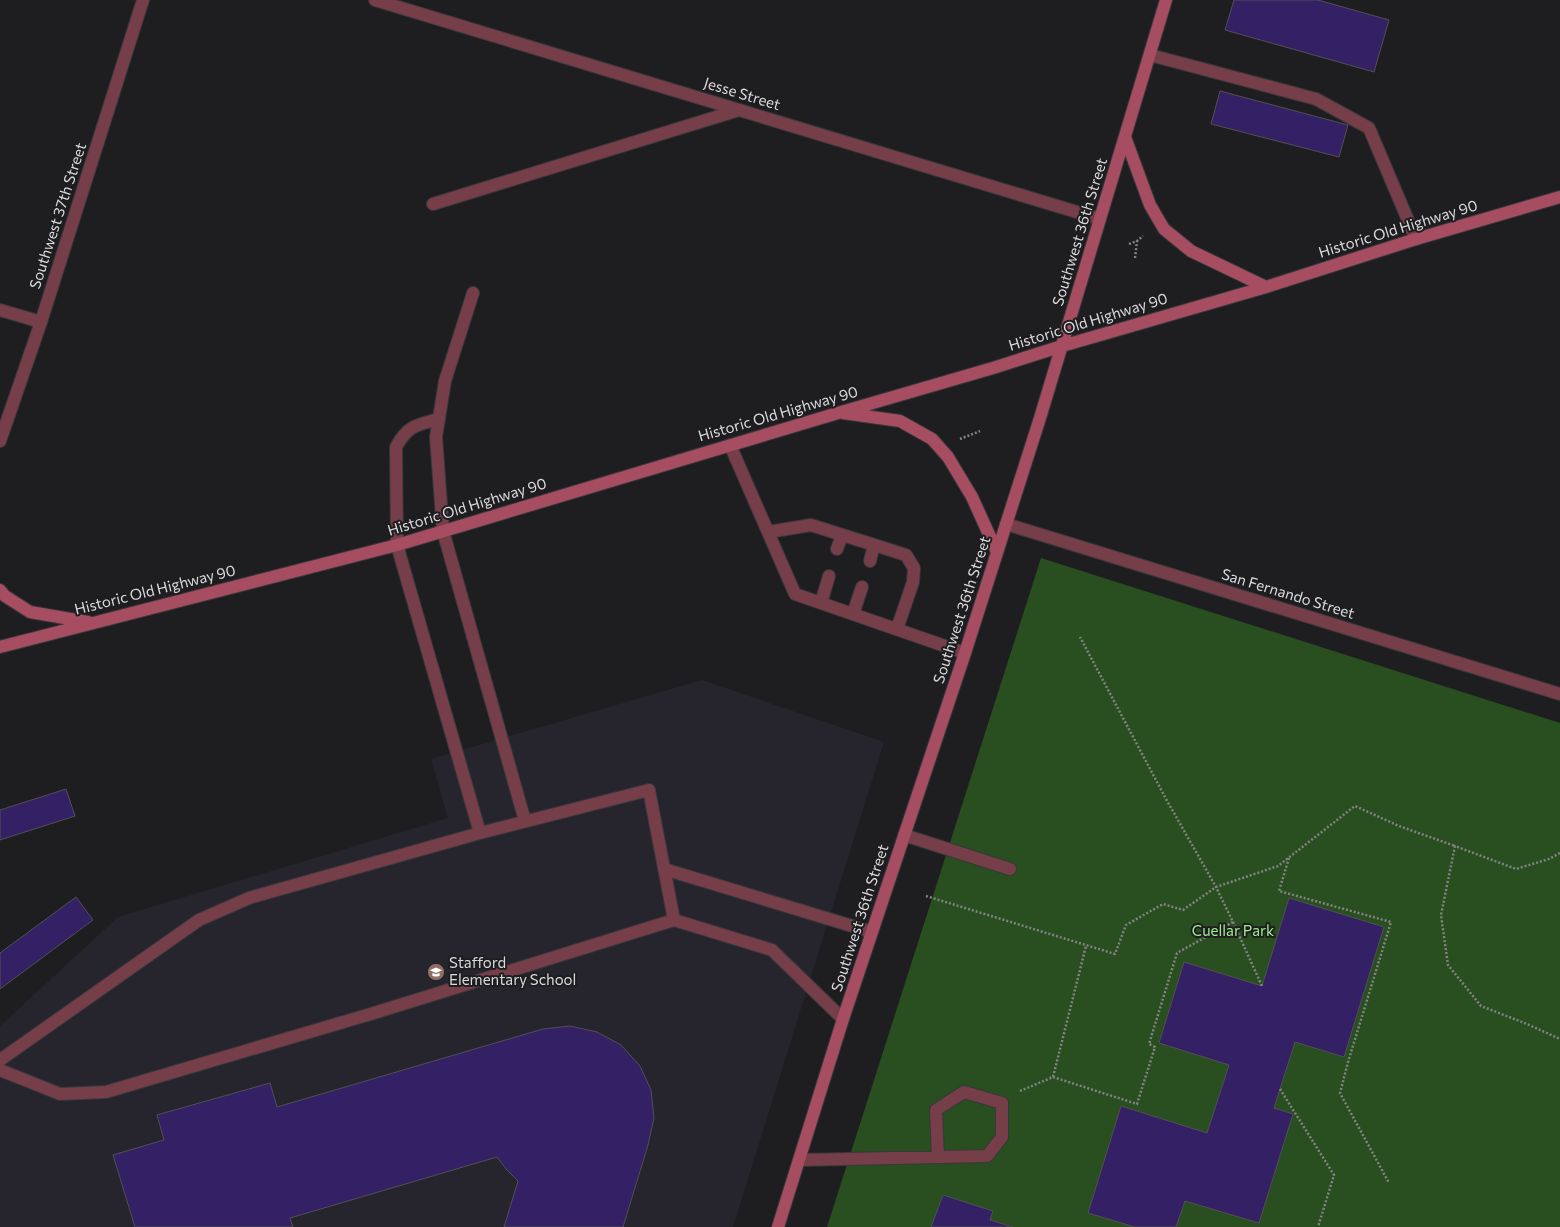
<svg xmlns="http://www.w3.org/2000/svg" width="1560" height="1227" font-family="Commissioner,sans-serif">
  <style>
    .built { fill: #26252e }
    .green { fill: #294e1f }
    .building { fill: #342064; stroke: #515054 }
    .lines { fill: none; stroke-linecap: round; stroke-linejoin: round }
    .service-casing { stroke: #38383b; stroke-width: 14 }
    .minor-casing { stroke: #38383b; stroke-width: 14 }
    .secondary-casing { stroke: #38383b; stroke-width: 14 }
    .path { stroke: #838386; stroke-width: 2.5; stroke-dasharray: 2 2; stroke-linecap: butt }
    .service { stroke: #753e49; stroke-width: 12 }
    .minor { stroke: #753e49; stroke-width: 12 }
    .secondary { stroke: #a64d61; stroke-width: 12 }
    .labels { text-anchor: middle; stroke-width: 4; stroke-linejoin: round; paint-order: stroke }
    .street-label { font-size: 15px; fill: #dbdadd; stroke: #1e1e21 }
    .park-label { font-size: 15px; fill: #a1eb8e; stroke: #1e1e21 }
    .poi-label { font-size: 15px; fill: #dbdadd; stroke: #1e1e21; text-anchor: start }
  </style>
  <rect width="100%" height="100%" fill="#1e1e21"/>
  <path class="built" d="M702,680L884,742L733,1227H0V1026L118,917L448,818L431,759Z"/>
  <path class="green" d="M1041,558L1560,723V1227H827Z"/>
  <path class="building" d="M1234,0H1318L1389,20L1374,72L1225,30Z
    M1220,91L1348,125L1339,157L1211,124Z
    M66,789L75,816L0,840V810Z
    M76,897L93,920L0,989V953Z
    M1289,898L1384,927L1344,1057L1295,1042L1274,1108L1293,1114L1259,1223L1185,1201L1176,1227H1135L1088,1213L1121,1106L1207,1133L1229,1065L1159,1043L1184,962L1262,986Z
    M570,1026L597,1032L621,1045L640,1066L651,1090L654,1118L648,1145L623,1227H504L518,1181L507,1170L497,1157L290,1218L293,1227H135L113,1155L164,1140L157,1115L270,1083L277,1107L543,1029Z
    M943,1195L993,1211L990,1220L1013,1227H931Z"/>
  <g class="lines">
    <defs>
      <path id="service" d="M1150,55L1316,99L1369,128L1416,239
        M433,204L739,110
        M473,293L445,381L436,437L443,531L525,821
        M439,419C417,425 408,425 396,447L397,545L480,833
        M730,445L795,594L965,653
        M768,532L811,525L906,555L914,568L913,582L897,629
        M837,549L842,535
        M870,561L874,545
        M821,603L829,576
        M853,614L862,587
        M904,835L1010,869
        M664,869L872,932
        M0,1060L199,920L249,898L480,833L649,790L674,920
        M0,1070L60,1094L106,1092L374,1013L674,920L772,950L843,1019
        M800,1160L987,1156L1002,1137V1103L964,1092L936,1110L938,1157"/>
      <path id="minor" d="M375,0L1100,219
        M0,310L41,322
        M0,441L41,322L143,0
        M1006,524L1560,694"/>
      <path id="secondary" d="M1125,137L1150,205L1164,229L1191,251L1266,287
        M843,413L900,421L932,439L948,457L972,497L997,552
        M0,590L5,596L30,612L88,622
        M0,647L397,545L838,413L993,368L1062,346L1266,287L1416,239L1560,197
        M778,1227L843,1019L965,653L1040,418L1166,0"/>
    </defs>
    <use href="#service" class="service-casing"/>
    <use href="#minor" class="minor-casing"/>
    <use href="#secondary" class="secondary-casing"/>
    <path class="path" d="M1129,244L1137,241L1143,236
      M1135,258L1137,241
      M960,439L980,431
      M1560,853L1549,859L1516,869L1455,846L1441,915L1448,965L1481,1006L1527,1024L1560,1039
      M1289,858L1279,891L1391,922L1348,1062L1340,1093L1389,1183
      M926,896L1115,954L1126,925L1163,904L1183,910L1216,887L1278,866L1355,806L1399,826L1455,846
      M1233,922L1262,986
      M1053,1077L1137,1104L1155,1047L1149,1044L1177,953L1233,922L1216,887L1166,799L1080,637
      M1280,1089L1334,1175L1318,1227
      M1020,1091L1053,1077L1086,946"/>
    <use href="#service" class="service"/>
    <use href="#minor" class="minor"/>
    <use href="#secondary" class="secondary"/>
  </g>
  <defs>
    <symbol id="school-disc" viewBox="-11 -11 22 22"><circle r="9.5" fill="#8d6e63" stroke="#1e1e21"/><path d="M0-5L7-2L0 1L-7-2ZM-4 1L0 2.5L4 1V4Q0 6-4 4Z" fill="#fff"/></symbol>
  </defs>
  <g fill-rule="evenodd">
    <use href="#school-disc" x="426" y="962" width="20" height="20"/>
  </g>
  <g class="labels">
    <g class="street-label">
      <text transform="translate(742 94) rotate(17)" y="5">Jesse Street</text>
      <text transform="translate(58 216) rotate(-72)" y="5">Southwest 37th Street</text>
      <text transform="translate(1398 229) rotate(-17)" y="5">Historic Old Highway 90</text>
      <text transform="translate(1080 232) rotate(-73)" y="5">Southwest 36th Street</text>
      <text transform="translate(1088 322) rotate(-17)" y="5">Historic Old Highway 90</text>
      <text transform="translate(778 414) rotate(-16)" y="5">Historic Old Highway 90</text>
      <text transform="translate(467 507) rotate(-17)" y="5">Historic Old Highway 90</text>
      <text transform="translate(155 590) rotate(-14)" y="5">Historic Old Highway 90</text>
      <text transform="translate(1288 594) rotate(17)" y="5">San Fernando Street</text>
      <text transform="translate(962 610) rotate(-72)" y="5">Southwest 36th Street</text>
      <text transform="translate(860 918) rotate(-72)" y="5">Southwest 36th Street</text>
    </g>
    <g class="park-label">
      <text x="1233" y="936">Cuellar Park</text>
    </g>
    <g class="poi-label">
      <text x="449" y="968">Stafford<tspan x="449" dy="17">Elementary School</tspan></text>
    </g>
  </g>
</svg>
